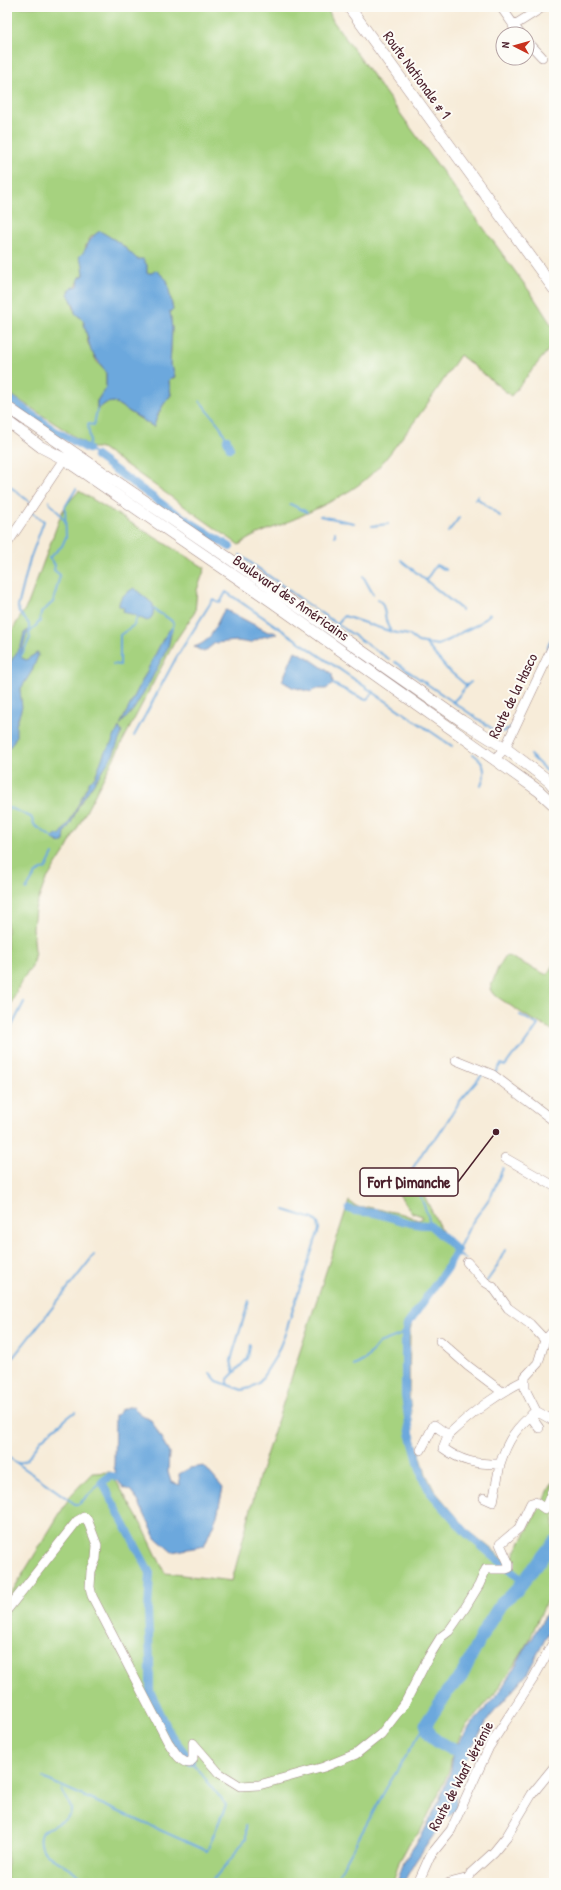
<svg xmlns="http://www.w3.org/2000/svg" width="561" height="1890" font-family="'Patrick Hand',sans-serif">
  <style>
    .green { fill: #a6d27f; stroke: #787855; fill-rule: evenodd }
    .water { fill: #6ca8dd; stroke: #5b6484 }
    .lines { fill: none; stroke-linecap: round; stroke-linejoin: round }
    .stream { stroke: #6ca8dd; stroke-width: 2 }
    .canal { stroke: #6ca8dd; stroke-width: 8 }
    .river { stroke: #6ca8dd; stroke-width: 13 }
    .minor-casing { stroke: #a08682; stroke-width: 10 }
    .major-casing { stroke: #a08682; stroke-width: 12 }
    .minor { stroke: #fff; stroke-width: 9 }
    .major { stroke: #fff; stroke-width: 11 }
    .labels { text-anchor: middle; stroke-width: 4; stroke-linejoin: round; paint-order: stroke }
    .street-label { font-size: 15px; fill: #4a1f2b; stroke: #fdfcf7 }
    .leader { fill: none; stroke: #4a1f2b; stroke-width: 1.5 }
    .callout-dot { fill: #4a1f2b; stroke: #fdfcf7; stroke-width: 1.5 }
    .callout { fill: #fdfcf7; stroke: #4a1f2b; stroke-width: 1.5 }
    .callout-label { font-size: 16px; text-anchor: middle; font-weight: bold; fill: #4a1f2b }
  </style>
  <rect width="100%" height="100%" fill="#fdfcf7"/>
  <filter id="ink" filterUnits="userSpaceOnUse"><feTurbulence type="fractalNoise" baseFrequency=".025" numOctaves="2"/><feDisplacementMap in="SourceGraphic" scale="8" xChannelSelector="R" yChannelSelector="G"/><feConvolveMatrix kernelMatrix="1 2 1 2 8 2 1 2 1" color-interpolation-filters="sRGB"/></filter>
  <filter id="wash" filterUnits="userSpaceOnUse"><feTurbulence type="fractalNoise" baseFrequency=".012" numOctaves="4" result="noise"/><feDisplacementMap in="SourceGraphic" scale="16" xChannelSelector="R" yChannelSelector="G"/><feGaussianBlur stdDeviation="0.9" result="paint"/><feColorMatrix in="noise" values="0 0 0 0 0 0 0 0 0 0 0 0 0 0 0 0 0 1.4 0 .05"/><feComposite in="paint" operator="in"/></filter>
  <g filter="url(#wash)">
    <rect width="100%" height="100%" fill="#f7ecd9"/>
    <path class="green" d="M9,7H327L333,21L533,296L554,329V343L511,396L460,355C441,384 422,413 400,440C386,459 372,477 351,490C330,503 306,514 283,524C266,531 254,534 239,545L102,448H92L7,392V111C12,92 9,71 9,51C9,36 11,22 9,7ZM92,235L120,243L137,259L147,273L167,280L173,310L170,311L172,329L170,365L173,369L175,378H170L169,381L171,395C163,404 157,414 154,427L114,402L106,403L97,409V401L106,387V372L104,368L97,362L88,343L86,329L83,320L75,313L71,298C75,290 77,280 84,275L83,265L79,257L85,252L86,245Z
      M79,491L205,568L197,590L195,612L174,643L67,848L45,882L35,909L33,928L35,951L32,967L22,980L7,1012V639L28,604L62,512L67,504Z
      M506,955L547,975L554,963V1031L526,1016L493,994L490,989L498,968Z
      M419,1185L440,1228L452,1244L456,1254L450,1265L412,1323L410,1330L409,1394L413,1432L426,1474L434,1490L469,1531L509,1563L544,1500L554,1479V1591L546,1602L526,1647L495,1693L465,1728L458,1741L452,1756L450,1768L444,1782L420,1832L410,1842L399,1862L393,1883H7V1600L71,1495L92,1473L111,1472L144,1529L165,1573L232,1581L260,1474L349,1201C354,1205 360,1210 367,1207L403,1214L418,1220L421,1219L422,1216L411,1212L398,1193Z"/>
    <path class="water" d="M100,231L120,243L137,259H143L147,265V273H152L156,270L167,280L173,310L170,311L172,329L170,365L173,369L175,377L171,378L169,381L171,395C163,404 157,414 154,427L114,402L106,403L97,410V401L106,387V372L91,351L83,320L75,313L74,305L68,294L71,288L78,286L79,278L84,275L83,265L79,257C89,248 87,238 100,231Z
      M134,588L153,604C154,612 154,617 147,621C140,618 132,613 125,613L123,611L124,608L119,606C118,598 127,592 134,588Z
      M226,610L268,632H274L277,634L263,637L250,643L237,641L215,643L204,652L194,647C213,641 214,627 223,612Z
      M170,629H172L168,647L151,680L134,709L120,725L163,639Z
      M28,630L20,657L26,660L38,652V656L32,671L20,690L22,707L16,725V737L10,747L7,748V667L21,646L24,633Z
      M295,651L307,657L332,674L333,684L326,689H314L311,692L292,687L282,681Z
      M119,727L122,733L113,755L79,805L71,823L65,832L64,841L60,843L53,839L56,835H60L70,821L90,781L95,777L105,751L110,746Z
      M128,1407H133L144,1417L151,1420L169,1452L168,1472L171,1482L180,1485L179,1474L190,1468L204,1466L223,1488L217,1516L204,1546L172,1552L156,1538L138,1501L131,1491L124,1488L119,1482L114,1467L115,1415H117L120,1410Z
      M554,1601V1622L527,1674L489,1718L467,1755L455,1791L457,1810L445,1819L415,1862L403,1883H397L404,1861L422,1835L439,1801L451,1770L454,1749L473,1723L499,1693Z"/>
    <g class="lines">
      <path class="stream" d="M200,401L220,426L227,440
        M96,458V456L88,447L90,440L88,424L94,425L97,410
        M7,484L31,503
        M477,498L500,516
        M475,499L478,496
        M49,501L50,504L55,508L65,521
        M290,504L307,512
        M320,516L354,523
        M372,526L388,524
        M335,532V536
        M448,532L459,518
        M240,555L309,605L389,659
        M401,560L462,610
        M363,576L373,594
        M426,580L436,565L446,570
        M378,599C388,607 382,621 391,631
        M154,609C160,615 170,617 174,624L170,632
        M337,624L344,616L392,632L409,635L418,642L438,645L451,639L462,632L477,625L490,614
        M29,631V624L19,612L18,607L30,559L44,521L31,512
        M426,644L447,669L466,685
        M547,649L554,632
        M20,658L30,638L29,633L40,621L41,613L53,602L60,575L54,570L55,565L49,558L62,546L66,537L65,507L76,489
        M395,662L497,732L505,731L511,727
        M113,664L120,665V635L134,625L137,617
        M333,684L366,700L374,692
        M452,702C460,698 463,687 471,682
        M134,736L176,658L213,599L220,603L226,592L452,746
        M473,754C486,763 486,773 481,786
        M530,755L554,778
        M7,810L8,808C17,809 22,814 31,817L35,826C43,830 47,835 55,839
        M7,817L8,823
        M26,890L36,873L46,868L53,854
        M7,1036L24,1002
        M495,1073L501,1064L505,1066L513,1055L521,1049L538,1025L520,1015
        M430,1225L428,1216L411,1171L428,1144L438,1136L460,1101L483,1074
        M466,1259L461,1256L454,1257L471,1224L491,1196L503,1168
        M487,1281L496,1268L505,1250
        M7,1365L94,1255
        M354,1366L365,1360L379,1343L400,1335L407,1325
        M210,1373L217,1381L242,1390L250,1388L259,1383L276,1356L285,1334L319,1229L318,1223L313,1219L284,1210
        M234,1373L231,1361L233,1353L249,1301
        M228,1383V1379L248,1358L250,1345
        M7,1456L75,1504H79L102,1482
        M17,1463C29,1463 34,1448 41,1440C51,1430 64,1421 75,1412
        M43,1778L207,1851L226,1805L193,1763
        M62,1790C64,1796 70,1803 71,1809C73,1823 43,1825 41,1836C37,1855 60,1861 72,1870C77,1873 81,1879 85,1883
        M209,1883L221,1872L246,1838V1826
        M334,1883L387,1787L426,1724
        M442,1883L447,1880"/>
      <path class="canal" d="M7,397L55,431L88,449
        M227,440L230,448
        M96,456L169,509L230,547
        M349,1209C358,1213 365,1211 374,1213C393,1217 411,1226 430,1225L457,1250L449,1265L407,1325L405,1336V1395L410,1433L422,1476L430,1492L467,1534L524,1582
        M118,1477L110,1476L102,1482L150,1573L148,1611L150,1662V1691L171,1735L191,1761"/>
      <path class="river" d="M464,1752C447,1747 430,1743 426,1724L447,1692L461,1677L483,1633L502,1602L516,1591L554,1542"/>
    </g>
  </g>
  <g filter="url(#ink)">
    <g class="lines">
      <defs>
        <path id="minor" d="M501,7L520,34
          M513,26L543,7
          M527,41L542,57
          M7,544L64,459
          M495,759L505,748L554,644
          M456,1060L493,1075L554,1121
          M505,1158L554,1186
          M467,1262L485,1282L493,1287L508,1308L530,1324L545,1340
          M545,1340L538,1363L525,1377V1389L536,1411L554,1421
          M545,1340L554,1330
          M440,1341L468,1366L501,1391
          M532,1414L534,1421L539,1428
          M449,1433L443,1448C462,1462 476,1464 500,1464C508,1439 516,1428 536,1411
          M421,1450L434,1425L448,1435C473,1412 495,1395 525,1380
          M484,1498L493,1502L500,1464
          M7,1610L77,1521L84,1517L87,1519L97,1545L96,1559L91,1571L90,1587L92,1596L168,1742C173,1749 180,1763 189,1763L193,1759V1743L219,1773L240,1786L259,1785L324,1767L356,1754L381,1734L405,1703L428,1658L441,1637L449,1631L465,1608L479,1585L486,1569H506L509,1568V1564L500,1544L519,1528L531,1503L535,1502L545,1509L554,1486
          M418,1883L430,1856L451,1830L489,1747L533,1679L554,1641
          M449,1883L469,1878L471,1873L494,1852L507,1836L532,1794L554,1767"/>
        <path id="major" d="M349,7L554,289
          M7,407L227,557L462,721L505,748L549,781L554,787
          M7,421L41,447L64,459L271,601L539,791L554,805"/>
      </defs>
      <use href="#minor" class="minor-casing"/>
      <use href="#major" class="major-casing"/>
      <use href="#minor" class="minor"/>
      <use href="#major" class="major"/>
    </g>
  </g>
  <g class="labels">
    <g class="street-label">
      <text transform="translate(417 75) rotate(54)" y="5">Route Nationale # 1</text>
      <text transform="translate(291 598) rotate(35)" y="5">Boulevard des Américains</text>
      <text transform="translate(513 696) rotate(-64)" y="5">Route de la Hasco</text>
      <text transform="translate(461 1776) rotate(-62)" y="5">Route de Waaf Jérémie</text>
    </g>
  </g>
  <path class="leader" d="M496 1132L458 1182"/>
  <circle class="callout-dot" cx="496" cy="1132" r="4"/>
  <rect class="callout" x="360" y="1168" width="98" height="28" rx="4"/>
  <g class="callout-label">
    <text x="409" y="1188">Fort Dimanche</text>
  </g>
  <rect width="561" height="1890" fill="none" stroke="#fdfcf7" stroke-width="24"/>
  <g transform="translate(515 46) rotate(276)"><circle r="19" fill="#fdfcf7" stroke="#b5a4a5"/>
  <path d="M0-3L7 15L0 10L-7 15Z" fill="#c8321e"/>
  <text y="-6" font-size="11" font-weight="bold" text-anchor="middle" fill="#4a1f2b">N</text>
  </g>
</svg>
